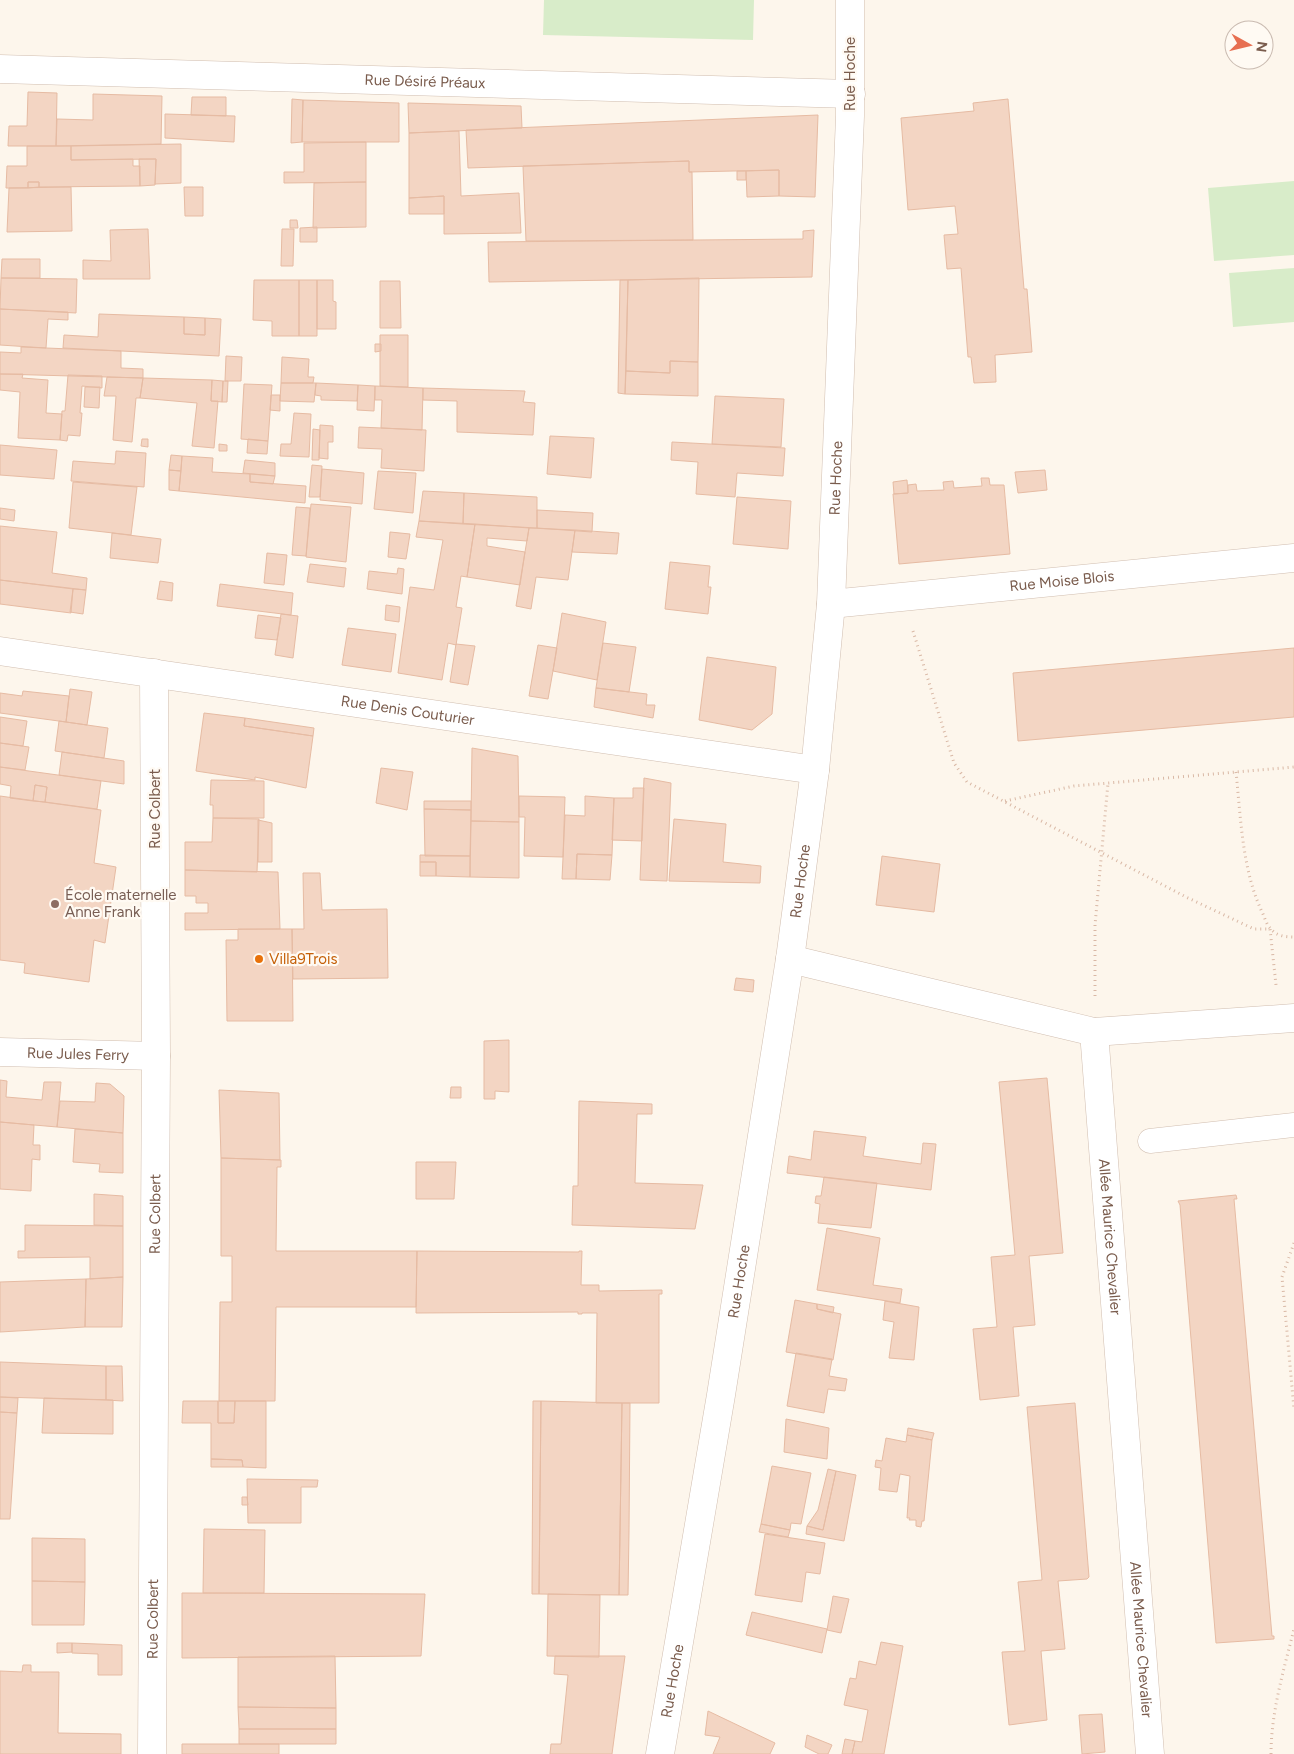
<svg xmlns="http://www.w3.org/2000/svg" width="1294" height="1754" font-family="Figtree,sans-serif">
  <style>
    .green { fill: #d8ecc9 }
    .building { fill: #f3d5c3; stroke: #e6bba3 }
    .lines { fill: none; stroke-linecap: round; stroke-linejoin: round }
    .lane-casing { stroke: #d1beb0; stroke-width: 25 }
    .street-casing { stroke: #d1beb0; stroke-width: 29 }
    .path { stroke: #d9b8a5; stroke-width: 3; stroke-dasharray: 1 4; stroke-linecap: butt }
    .lane { stroke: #fff; stroke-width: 24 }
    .street { stroke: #fff; stroke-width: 28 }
    .education-dot { fill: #8d6e63; stroke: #fffaf3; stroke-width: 2 }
    .food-dot { fill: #e8710a; stroke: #fffaf3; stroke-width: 2 }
    .labels { text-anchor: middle; stroke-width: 4.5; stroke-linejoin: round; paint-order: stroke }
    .street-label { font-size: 15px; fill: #7a5c4d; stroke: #fffaf3 }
    .education-label { font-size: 15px; fill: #785e54; stroke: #fffaf3; text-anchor: start }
    .food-label { font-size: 15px; fill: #c56008; stroke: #fffaf3; text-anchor: start }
  </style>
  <rect width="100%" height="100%" fill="#fdf6ec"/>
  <path class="green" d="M544,0H754L753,40L543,35Z
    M1294,181V255L1214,261L1208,188Z
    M1294,268V322L1233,327L1229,273Z"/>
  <path class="building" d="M28,92L57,93L56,146H8L9,126H27Z
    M93,94L162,96L161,144L56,146L57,119L93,120Z
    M192,97H226V116L191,115Z
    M292,99L303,100L302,142L291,143Z
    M1008,99L1024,289H1027L1032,352L995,355L996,382L974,383L971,357H968L961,268L947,269L944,235L958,234L955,206L908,210L901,118L974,111L973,103Z
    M303,100L399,103V142H302Z
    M408,103L521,106L522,128L409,133Z
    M165,114L235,116L234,142L165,138Z
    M818,115L815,197L779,196V170L689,172V161L468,168L466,130Z
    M459,131L461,196L519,193L521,233L444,234V196L409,198V133Z
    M366,142V182L284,183V172H304V143Z
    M181,144V183L155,184L156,159L71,160V146Z
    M27,146H71V160L133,159V166H140V186L39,187V182H28V188H6L7,166H27Z
    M139,159H156L155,185L140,186Z
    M689,161V172H692L693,240L526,241L523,166Z
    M779,170V196L747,197L746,171Z
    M737,171H746V180H737Z
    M28,182H39V187L28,188Z
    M366,182V227L313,228L314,183Z
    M71,187L72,231L7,232L9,188Z
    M184,187H203V216H185Z
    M444,196V214H409V198Z
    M290,220H297L298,228H290Z
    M317,227V242H300V228Z
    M148,229L150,279H83V260L111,261L110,230Z
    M282,229H294L293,266H281Z
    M814,230L812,277L489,282L488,242L803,239V231Z
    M2,259H40V278H1Z
    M1,278L77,279L76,313L0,309Z
    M699,278L698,362L670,361V373L626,371L628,280Z
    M254,280H299V336H272V321L253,320Z
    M299,280H317V336H299Z
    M317,280H333V301L336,302V329H317Z
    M620,280H628L625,394L618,393Z
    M380,281H400L401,328H380Z
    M0,309L68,312V320L48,319L46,348L0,345Z
    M99,314L184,317V334L205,335V318L221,319L219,356L63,348L64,335L98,337Z
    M184,317L205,318V335L184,334Z
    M380,335H408V387L380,386Z
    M375,344H381V351L375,352Z
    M21,347L121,351V368L143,369V378L0,374V352L21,353Z
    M226,356L242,357L241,381H225Z
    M282,357L309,359L308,377H314L313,383H281Z
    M670,361L698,362V396L625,394L626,371L670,373Z
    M0,374H23L22,378L48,380L46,413L62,414L60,440L18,438L20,392L0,390Z
    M68,375L102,376V388L82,386L80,413H82L80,436L68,435L67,441L60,440L62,411H65Z
    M107,377L143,378L140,398H136L132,442L113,440L116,396H104Z
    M143,378L212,380L211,401H218L214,448L192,446L197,403L140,398Z
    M212,380L223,381L222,402L211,401Z
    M223,381H228L227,402H222Z
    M281,383H316L314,402L280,401Z
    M316,383L358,385L357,401L321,400V396L315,395Z
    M244,384L272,385L268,441L241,439Z
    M358,385L375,386L374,411L357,410Z
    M375,386L423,388L422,430L381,428L382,400H375Z
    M85,387H100L99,408L84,407Z
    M423,388L525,391L523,402L535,403L533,435L457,432V401L423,400Z
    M271,395H280V411L270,410Z
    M715,396L784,399L781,447L712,444Z
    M294,413L311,414L309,457L280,456L281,444H291Z
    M320,425L333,426V442H328V459L319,458Z
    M359,427L426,430L424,471L381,468L382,449L358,448Z
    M313,429L320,430L319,460H312Z
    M550,436L594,438L591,478L547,474Z
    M142,439H148V447L141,446Z
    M248,439L268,441L267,454L247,453Z
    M672,442L785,448L783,476L737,473L735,497L696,494L698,462L671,460Z
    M219,444L227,445V451H219Z
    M0,445L57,450L54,479L0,475Z
    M116,451L146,453L144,487L71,481L73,461L115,464Z
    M171,455L182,456L181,471L169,470Z
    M182,456L213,458L212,472L250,474V482L306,486L305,503L179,491Z
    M245,460L275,463V476L243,473Z
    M312,465L322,466L320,497H309Z
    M322,469L364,473L362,504L320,500Z
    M169,470L181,471L179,491L169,490Z
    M1045,470L1047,490L1018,493L1015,472Z
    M378,471L416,473L413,513L374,509Z
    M250,474L275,476L273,484L250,482Z
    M981,478H989L990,485H1004L1010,554L899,564L893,494L908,493V485L916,484L917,491L944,490L943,482L953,481L954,488L982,486Z
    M907,480L908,493L894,494L893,482Z
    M73,482L137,487L131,535L69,528Z
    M423,491L464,493L463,524L419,521Z
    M464,493L537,497V528L463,524Z
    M737,497L791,501L788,549L733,544Z
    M311,504L351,507L346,562L306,557Z
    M296,507L310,508L306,556L292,555Z
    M0,508L15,510L14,521L0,519Z
    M537,510L593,513L592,532L537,528Z
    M419,521L475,524L467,577L461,576L456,607L462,608L456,645L448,643L442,680L398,673L410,587L434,590L443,540L416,537Z
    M475,524L529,528L527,541L487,538V546L525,552L520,585L467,577Z
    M0,526L57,532L52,573L87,578L86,590L0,580Z
    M529,528L575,530L568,580L536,577L531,609L516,606Z
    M575,530L619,533L617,554L572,552Z
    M390,532L410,534L406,559L388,557Z
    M112,533L161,539L158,563L110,558Z
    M267,553L287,555L284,585L264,583Z
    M670,562L710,566L708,587H711L708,614L665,609Z
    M310,564L346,568L344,587L307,582Z
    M398,568L404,569L402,594L367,589L369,571L397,574Z
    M0,580L73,589L71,613L0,604Z
    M160,581L173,583L172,601L157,599Z
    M220,584L293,593L291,615L217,606Z
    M73,589L86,590L83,614L70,612Z
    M386,605L400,607L399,622L385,620Z
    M562,613L606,622L597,680L553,671Z
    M281,614L298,616L293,658L275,655Z
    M258,615L281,618L277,640L255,638Z
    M348,628L396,634L391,672L342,665Z
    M603,643L636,647L629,692L596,688Z
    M456,644L475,646L468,685L450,682Z
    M538,645L557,648L548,699L529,696Z
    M1294,648V717L1018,741L1013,673Z
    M707,657L776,667L772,714L752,730L699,720Z
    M596,688L647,694L646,705H655L653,718L594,707Z
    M70,689L92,692L87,725L66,722Z
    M23,691L69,696L66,722L0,713V693L22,696Z
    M204,713L245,718L244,726L313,736L306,788L255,777V780L196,771Z
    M0,717L27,721L23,746L0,743Z
    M245,718L314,728L313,736L244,726Z
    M59,721L108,728L104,758L55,751Z
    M0,743L29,747L25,770L0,767Z
    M472,748L518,756L519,822L471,821Z
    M62,752L124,761V784L59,775Z
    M0,767L101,781L97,809L45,802L47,787L35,785L33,801L10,798L11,786L0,784Z
    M381,768L413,772L407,810L376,803Z
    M644,778L671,783L667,881L640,880Z
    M211,780L264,781V818H213V805H210Z
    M35,785L47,787L45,802L33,801Z
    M633,788H644L642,841L612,840L614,798H633Z
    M0,796L101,810L94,863L116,867L105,943L94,940L89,982L24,973L25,963L0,960Z
    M519,796L565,797L563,857L524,856L525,817H519Z
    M585,796L614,798L612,855L577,854L576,879H562L565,815L585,816Z
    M424,801H471V810L424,809Z
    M424,809L471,810L470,856H425Z
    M213,818L259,819L257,872L185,870V842H212Z
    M674,819L726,824L723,862L761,866L760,883L669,881Z
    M258,820L272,823V862H258Z
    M471,821L519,822V878L470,877Z
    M577,854L612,855L610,880L576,879Z
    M420,855L470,856V877L436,876V862H420Z
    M882,856L940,864L934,912L876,905Z
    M420,862H436V876H420Z
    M185,870L278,872L280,929L185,930V913H208V903H196V896H185Z
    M303,873H320L322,910L387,909L388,978L293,979L292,929H304Z
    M238,929H292L293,1021H227L226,940H238Z
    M736,978L754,980L753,992L734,990Z
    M509,1040V1092L495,1091V1099H484V1041Z
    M1047,1078L1063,1253L1029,1256L1035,1325L1013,1327L1019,1396L980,1400L973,1329L997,1327L991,1257L1015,1255L999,1082Z
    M0,1080L7,1081L6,1097L42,1100L44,1082H61L57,1127L0,1122Z
    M96,1083L110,1084L124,1096L123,1133L57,1127L60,1101L95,1102Z
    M451,1087H461V1098H450Z
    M219,1090L279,1093L280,1160L221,1158Z
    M579,1101L652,1104V1114H637L635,1183L703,1185L695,1229L572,1225L573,1186H578Z
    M0,1122L34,1125L33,1145H40V1160L32,1159L31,1191L0,1189Z
    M75,1129L123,1133V1173L99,1172L100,1164L73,1162Z
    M814,1131L866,1137L863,1156L921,1164L923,1143L936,1144L931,1190L787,1173L789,1156L811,1160Z
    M221,1158L281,1160V1167H277L276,1251H417L416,1307H276L275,1401H219L220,1302H232V1256H221Z
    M416,1162H456L454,1199H416Z
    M824,1177L877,1183L871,1228L818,1223L820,1204L815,1203L816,1196H821Z
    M94,1194L123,1196V1226L94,1225Z
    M1236,1195L1237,1199H1234L1272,1636H1274V1639L1216,1643L1180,1205L1178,1201Z
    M25,1225L123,1226V1277L90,1279V1257L18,1258V1251H25Z
    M827,1228L880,1238L873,1285L902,1289L900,1303L817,1290Z
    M417,1251L579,1252V1251H582L581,1285H599V1291L662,1290V1294H659V1403H596L597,1313H582V1314H578V1312L416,1313Z
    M123,1277L122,1327H85L86,1279Z
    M86,1279L85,1327L0,1332V1282Z
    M795,1300L817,1304V1309L841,1314L833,1360L786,1352Z
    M885,1301L919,1307L914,1360L889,1358L894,1322L883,1320Z
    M817,1304L834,1307L833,1313L817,1309Z
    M796,1353L832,1359L829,1376L847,1379L845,1391L828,1389L824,1413L787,1406Z
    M0,1362L106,1366V1400L0,1397Z
    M106,1366H122L123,1401L106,1400Z
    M0,1397L18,1398L17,1413L0,1412Z
    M44,1398L113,1400V1434L42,1433Z
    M183,1401H218V1423H234L235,1401H266V1468L243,1467L242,1460L211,1459V1423H182Z
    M218,1401H235L234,1423H218Z
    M533,1401H541L539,1594H532Z
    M541,1401L622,1403L619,1595L539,1594Z
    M622,1403H630L629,1531L628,1595H619Z
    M1075,1403L1089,1577L1087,1579L1058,1581L1065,1649L1041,1651L1047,1720L1009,1725L1002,1652L1025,1651L1018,1582L1042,1580L1027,1407Z
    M0,1412L17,1413L10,1519H0Z
    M786,1419L829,1428L827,1459L784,1452Z
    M908,1428L934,1433L932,1440L907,1435Z
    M907,1435L932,1440L924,1521H922L921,1527L916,1526V1520H909L910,1518H907L910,1476L900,1474L897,1492L879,1490L881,1468L875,1467L876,1460L882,1461L886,1438L906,1442Z
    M211,1459L242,1460L243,1467H211Z
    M772,1466L811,1473L801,1524L791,1523L790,1530L761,1524Z
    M828,1469L836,1471L823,1530L807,1526L818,1510Z
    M836,1471L856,1475L844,1541L806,1534L807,1526L823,1530Z
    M247,1479L318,1480L317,1487H301V1523H248Z
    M242,1497H247L248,1505H242Z
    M761,1524L790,1530L788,1537L759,1532Z
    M204,1529L265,1530L264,1593H203Z
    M765,1534L825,1543L820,1574L806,1572L802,1602L755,1595Z
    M32,1538L85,1539V1582L32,1581Z
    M32,1581L85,1582L84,1625H32Z
    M182,1593L425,1594L421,1656L182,1658Z
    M548,1594L600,1595L599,1657L547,1656Z
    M833,1596L849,1599L841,1633L827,1630Z
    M752,1612L827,1629L822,1653L746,1635Z
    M881,1642L903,1646L884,1754H852L855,1741L862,1742L868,1710L844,1705L850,1678L856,1679L859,1661L876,1665Z
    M57,1643H72V1652L57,1653Z
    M72,1643L122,1645V1675H98V1654L72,1653Z
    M335,1656L336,1708L238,1707V1657Z
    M555,1656H625L612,1754H550L551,1744H561L568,1675L554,1674Z
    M23,1665H31V1672H59L58,1733L121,1734V1754H0V1671L22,1672Z
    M238,1707L336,1708V1729H239Z
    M708,1711L775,1743L770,1754H713L720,1737L705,1735Z
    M1102,1714L1105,1752L1082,1754L1079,1715Z
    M239,1729H336V1744H239Z
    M807,1735L832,1745L828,1754H819L805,1747Z
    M845,1739L855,1741L852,1754H842Z
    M182,1744H279V1754H182Z"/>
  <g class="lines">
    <defs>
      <path id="lane" d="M1150,1141L1294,1125"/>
      <g id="street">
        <path id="s1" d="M0,69L851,94"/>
        <path id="s2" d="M831,604L1294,558"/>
        <path id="s3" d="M0,651L815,770"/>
        <path id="s4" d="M790,959L1094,1032L1150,1754"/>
        <path d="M1094,1032L1294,1018"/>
        <path id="s5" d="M0,1052L156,1056"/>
        <path id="s6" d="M152,1754L156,1056L154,673"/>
        <path id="s7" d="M660,1754L721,1395L790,959L815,770L831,604L850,116V0"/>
      </g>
    </defs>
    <use href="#lane" class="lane-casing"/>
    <use href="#street" class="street-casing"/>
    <path class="path" d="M913,631L954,763L967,782L1186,897L1254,929H1270L1276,985
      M1236,772C1241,819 1242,871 1263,914C1265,919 1267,925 1270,928C1276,936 1285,937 1294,937
      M1005,801L1074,786L1294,767
      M1095,996V925L1108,783
      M1294,1243L1282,1277L1294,1409
      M1271,1754C1271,1712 1284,1669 1294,1629"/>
    <use href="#lane" class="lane"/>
    <use href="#street" class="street"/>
  </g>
  <circle class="education-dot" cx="55" cy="904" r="5"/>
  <circle class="food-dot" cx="259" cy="959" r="5"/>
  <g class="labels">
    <g class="street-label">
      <text transform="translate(850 74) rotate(-90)" y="5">Rue Hoche</text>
      <text dy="5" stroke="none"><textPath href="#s1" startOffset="425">Rue Désiré Préaux</textPath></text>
      <text dy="5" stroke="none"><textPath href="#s7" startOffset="1289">Rue Hoche</textPath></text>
      <text dy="5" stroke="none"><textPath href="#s2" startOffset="232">Rue Moise Blois</textPath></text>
      <text dy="5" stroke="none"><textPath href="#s3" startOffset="412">Rue Denis Couturier</textPath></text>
      <text transform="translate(155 809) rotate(-90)" y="5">Rue Colbert</text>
      <text dy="5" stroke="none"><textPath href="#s7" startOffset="884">Rue Hoche</textPath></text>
      <text dy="5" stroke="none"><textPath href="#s5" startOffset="78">Rue Jules Ferry</textPath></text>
      <text dy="5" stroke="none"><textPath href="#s6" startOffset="540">Rue Colbert</textPath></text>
      <text dy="5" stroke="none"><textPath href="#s4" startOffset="518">Allée Maurice Chevalier</textPath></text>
      <text dy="5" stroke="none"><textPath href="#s7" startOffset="479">Rue Hoche</textPath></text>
      <text dy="5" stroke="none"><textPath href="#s6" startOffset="135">Rue Colbert</textPath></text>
      <text dy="5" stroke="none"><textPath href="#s4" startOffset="922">Allée Maurice Chevalier</textPath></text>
      <text dy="5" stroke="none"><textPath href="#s7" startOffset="74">Rue Hoche</textPath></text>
    </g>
    <g class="education-label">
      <text x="65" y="900">École maternelle<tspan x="65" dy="17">Anne Frank</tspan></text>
    </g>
    <g class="food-label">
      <text x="269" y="964">Villa9Trois</text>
    </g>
  </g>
  <g transform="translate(1249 45) rotate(98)"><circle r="24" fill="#fffaf3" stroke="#cabbb1"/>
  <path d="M0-4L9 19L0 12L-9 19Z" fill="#e76f51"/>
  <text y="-8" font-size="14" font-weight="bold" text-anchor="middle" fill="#7a5c4d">N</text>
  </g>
</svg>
